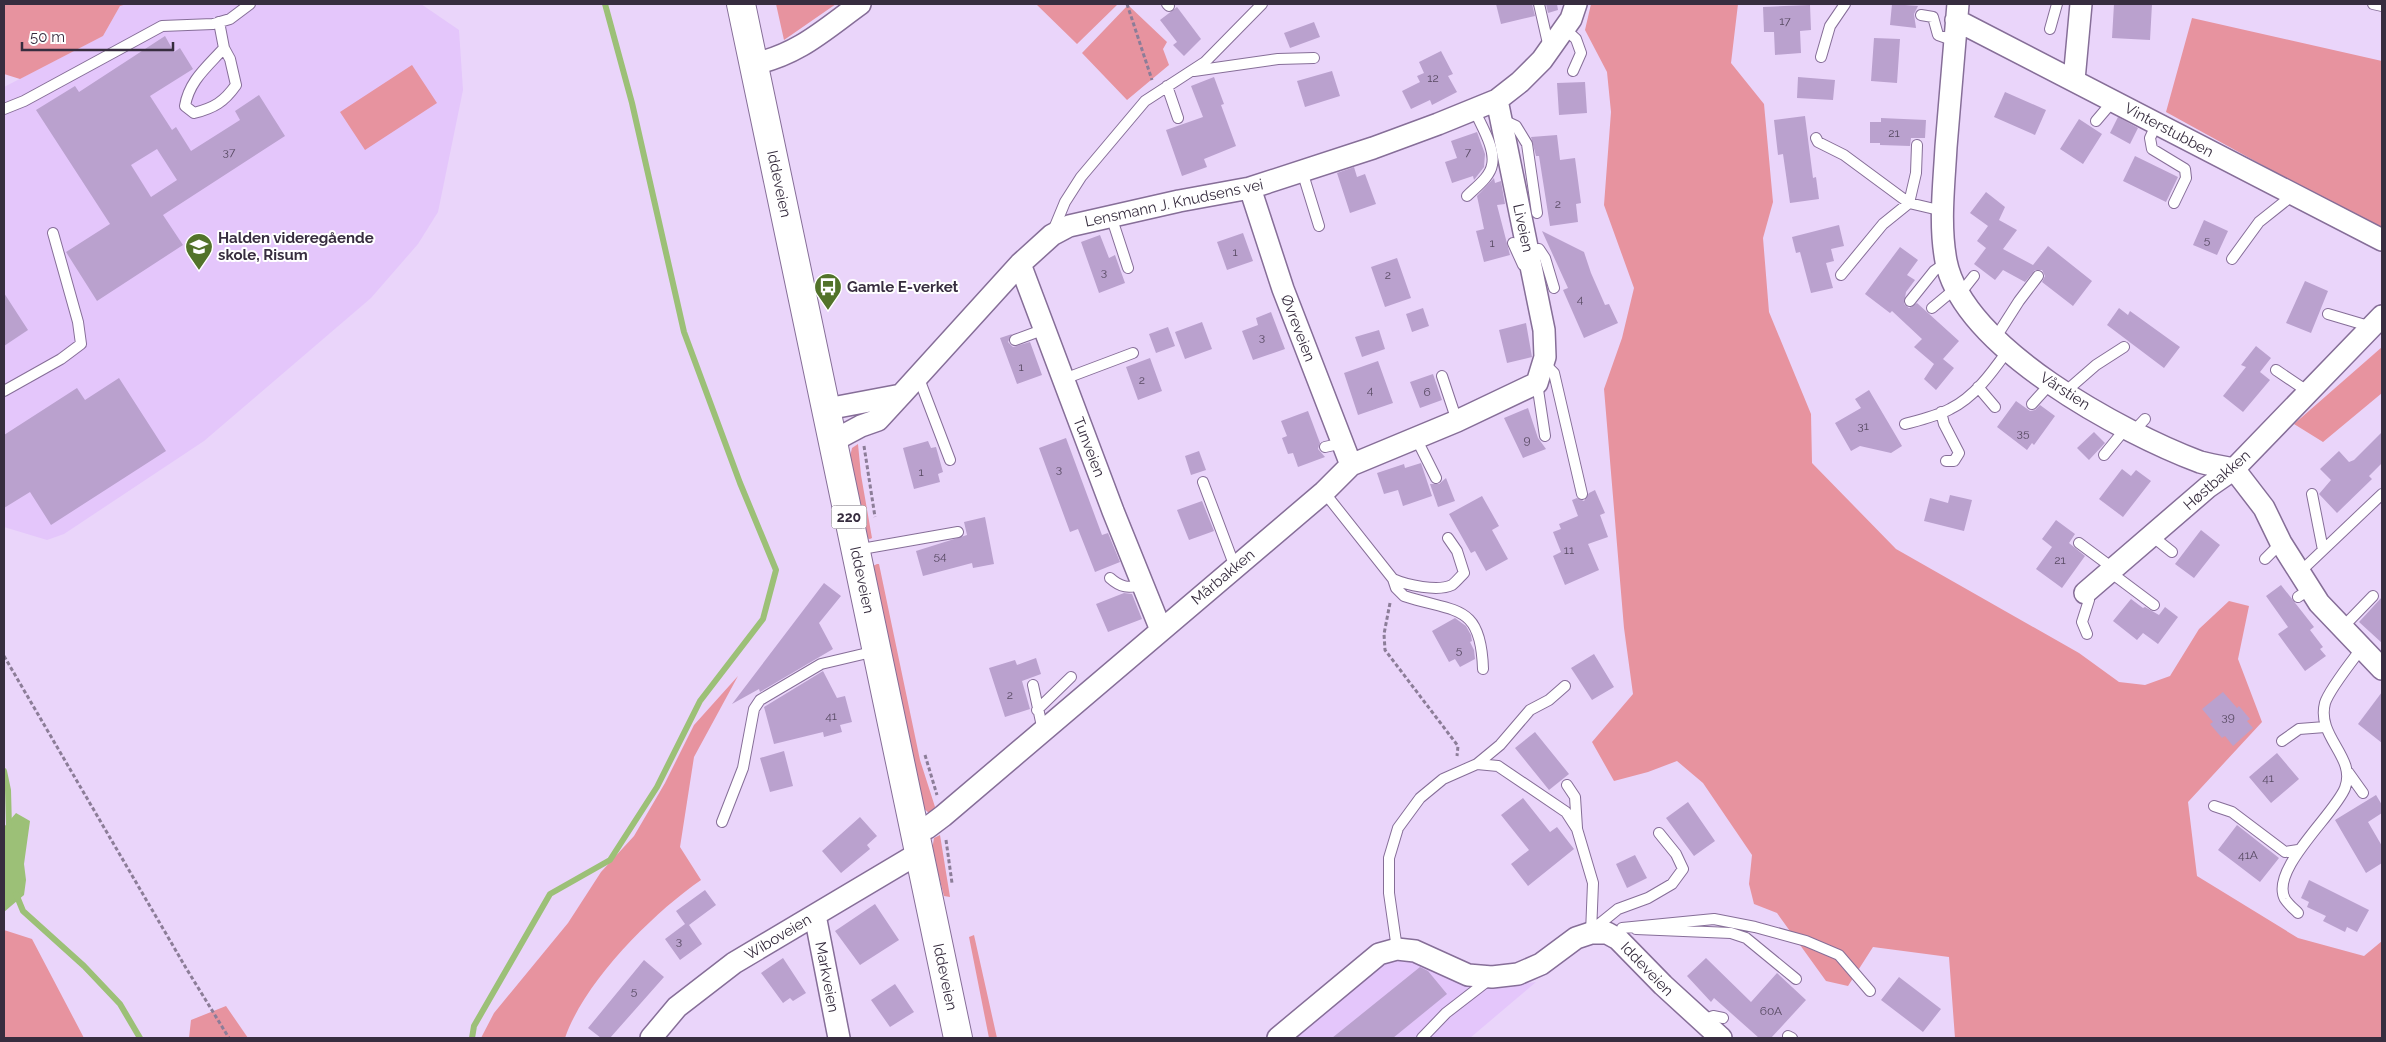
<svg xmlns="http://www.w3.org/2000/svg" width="2386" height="1042" font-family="Raleway,sans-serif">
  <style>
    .built { fill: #e4c6fb }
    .green { fill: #e7939f }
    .water { fill: #9cc077 }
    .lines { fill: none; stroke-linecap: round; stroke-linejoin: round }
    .stream { stroke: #9cc077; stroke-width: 6 }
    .building { fill: #baa1ce; fill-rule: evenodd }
    .lane-casing { stroke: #866e98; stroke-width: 12 }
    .street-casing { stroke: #866e98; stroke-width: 24 }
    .primary-casing { stroke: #866e98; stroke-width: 30 }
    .path { stroke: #8c7d98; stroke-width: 3; stroke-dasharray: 4 2.5; stroke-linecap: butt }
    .lane { stroke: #fff; stroke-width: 10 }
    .street { stroke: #fff; stroke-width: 21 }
    .primary { stroke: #fff; stroke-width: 28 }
    .labels { text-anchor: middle; stroke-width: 4; stroke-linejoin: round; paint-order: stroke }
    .number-label { font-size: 12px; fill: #584a63 }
    .shield { fill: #fff; stroke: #736c79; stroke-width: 1 }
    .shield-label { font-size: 14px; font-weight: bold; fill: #372d3f }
    .street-label { font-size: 15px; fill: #372d3f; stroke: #fff }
    .poi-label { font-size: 15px; font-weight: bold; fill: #372d3f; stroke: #fff; text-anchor: start }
  </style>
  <rect width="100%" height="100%" fill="#ead5fa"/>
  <path class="built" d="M127,4H421L459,30L463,90L438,212L418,244L371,298L204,441L64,534L47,540L4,527V87L103,36L120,6Z
    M1411,956L1463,979L1494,988L1536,982L1470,1038H1290L1389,958Z"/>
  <path class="green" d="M4,4H127L120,6L103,36L20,79L4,74Z
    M776,4H836L784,40Z
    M1036,4H1118L1077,44Z
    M1591,4H1738L1731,63L1764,104L1773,202L1763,238L1769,312L1811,414L1812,463L1896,549L2079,653L2119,682L2145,685L2170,676L2199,629L2229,601L2249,606L2238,659L2262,722L2188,802L2197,876L2298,938L2364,956L2382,941V1038H1955L1949,957L1873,947L1848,986L1826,981L1777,913L1754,904L1749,884L1752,855L1703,783L1677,761L1648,772L1614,781L1592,742L1633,694L1624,628L1604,389L1622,338L1634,288L1604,205L1611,112L1607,72L1585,30Z
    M1128,5L1167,42L1163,49L1169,65L1127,100L1082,53Z
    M2192,18L2382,61V231L2166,112Z
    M412,65L437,103L365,150L340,112Z
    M2382,347V393L2323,442L2294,424Z
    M858,444L861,475L872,538L870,539L864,538L849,461L852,448Z
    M877,564H879L920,760L936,810L929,813L922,807L871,567Z
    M738,676L694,757L680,847L701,880C653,913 584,982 565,1038H481L494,1013L568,923L601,872L634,836L665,783L694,725Z
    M940,835L950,897L944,896L932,850L934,838Z
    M4,930L32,939L84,1038H4Z
    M974,935L997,1038H989L969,937Z
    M226,1006L248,1038H189L191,1020Z"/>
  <path class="water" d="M16,813L30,821L24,864L26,880L24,895L4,912V827Z"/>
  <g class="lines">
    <path class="stream" d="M4,771L8,790L9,827
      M16,894L23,911L84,966L120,1004L140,1038
      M472,1038L474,1026L550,894L610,860L657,787L700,701L763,619L776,570L740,483L684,332L632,103L605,4"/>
  </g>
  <path class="building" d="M1496,4H1532L1535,16L1501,24Z
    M1546,4H1557L1558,10L1548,13Z
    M1892,4L1918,6L1914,14L1916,28L1890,25Z
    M2114,4H2152L2150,40L2112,38Z
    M1810,5L1811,30L1800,31L1801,53L1775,55L1774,32H1764L1763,7Z
    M1177,7L1201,39L1184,56L1173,45L1177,42L1160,20Z
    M1314,22L1320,37L1290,48L1284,33Z
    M165,36L174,52L180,48L193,69L150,96L172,130L176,127L191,151L240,120L235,111L259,95L285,136L163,215L183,245L97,301L66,252L110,224L36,110L75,86L79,92ZM157,149L177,180L151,197L131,165Z
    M1874,38L1900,39L1897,83L1871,81Z
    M1441,51L1453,74L1448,76L1457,92L1432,105L1430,100L1411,109L1402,91L1420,82L1417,76L1424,73L1419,62Z
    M1332,71L1340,96L1305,107L1297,81Z
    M1214,77L1224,104L1221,105L1236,146L1204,159L1207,167L1182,176L1166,130L1203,117L1191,86Z
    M1798,77L1835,80L1833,100L1797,98Z
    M1585,82L1587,113L1559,115L1557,83Z
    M2005,92L2046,110L2035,135L1994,117Z
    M1805,116L1813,178L1816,177L1819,199L1790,203L1783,154L1778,155L1774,120Z
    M2118,117L2138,128L2130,144L2110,133Z
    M1881,118L1926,120L1925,138H1911L1910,146L1880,145V143H1870V122H1881Z
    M2079,119L2102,134L2083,164L2060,149Z
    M1477,132L1485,154L1484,167L1474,180L1473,176L1452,183L1445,162L1457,158L1451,141Z
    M1557,135L1560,160L1575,158L1581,203L1576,204L1578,222L1550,226L1539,156H1536L1531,137Z
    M2135,156L2178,177L2166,202L2123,181Z
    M1354,167L1357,177L1365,174L1376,204L1350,213L1337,173Z
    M1494,178L1495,183L1501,181L1505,204L1497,205L1510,255L1484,262L1476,231L1484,229L1477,196Z
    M1986,192L2005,207L1999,220L2017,230L2003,249L2033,265L2048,246L2092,281L2073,306L2042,282L2045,276L2042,270H2035L2025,282L2003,270L1995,280L1974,264L1986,248L1977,241L1988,226L1970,213Z
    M2204,220L2228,231L2217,255L2193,245Z
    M1839,225L1844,246L1831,249L1834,261L1826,263L1833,288L1811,293L1800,252L1796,253L1792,237Z
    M1542,231L1584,252L1591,273L1605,305L1609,304L1618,323L1584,338L1563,290L1568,288Z
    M1243,233L1253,261L1227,270L1217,242Z
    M1100,235L1109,258L1115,255L1125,283L1099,293L1081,242Z
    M1900,247L1918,260L1907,275L1915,280L1906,292L1904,304L1909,308L1917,303L1959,341L1943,359L1954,368L1936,390L1924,379L1934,364L1914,347L1922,339L1892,311L1890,313L1865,294Z
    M1397,258L1411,298L1385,307L1371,267Z
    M2305,281L2328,291L2311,333L2286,323Z
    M4,293L28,330L4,346Z
    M1423,308L1429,326L1412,332L1406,314Z
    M2119,308L2128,315L2130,311L2180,347L2164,368L2107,325Z
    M1271,312L1285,349L1253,360L1242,331L1258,325L1256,318Z
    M1202,322L1212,349L1185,359L1175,332Z
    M1526,323L1532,357L1507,363L1499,330Z
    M1168,327L1175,346L1156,353L1149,334Z
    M1379,330L1385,349L1362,357L1355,337Z
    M1012,334L1008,342L1013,347L1030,342L1042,375L1017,384L1000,338Z
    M2256,346L2271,358L2260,372L2270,380L2243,412L2223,396L2246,367L2241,365Z
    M1150,358L1162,391L1138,400L1126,367Z
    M1378,361L1393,403L1358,415L1344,373Z
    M1433,374L1442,400L1420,408L1410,382Z
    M119,378L166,451L51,525L30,492L4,508V435L77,388L85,400Z
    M1869,390L1902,446L1891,453L1860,446L1851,451L1835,423L1861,408L1855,399Z
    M2016,401L2030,411L2035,410L2040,405L2055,416L2034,445L2032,443L2027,450L1997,427Z
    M1528,408L1538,438L1546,449L1523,458L1504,418Z
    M1308,411L1320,443L1318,449L1325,457L1298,467L1293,453L1288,454L1282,438L1287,436L1281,421Z
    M2094,432L2105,443L2089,460L2077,448Z
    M2382,432V463L2369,476L2372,479L2337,513L2319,494L2331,480L2320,469L2339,451L2349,462L2354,460Z
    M1066,438L1102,535L1108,533L1120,562L1095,572L1078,529L1070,532L1039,448Z
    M928,441L931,448L936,447L943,472L938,474L940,482L914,489L903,448Z
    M1199,451L1206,470L1191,475L1185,456Z
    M1421,463L1432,496L1403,506L1398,490L1384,494L1377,473L1404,464L1405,468Z
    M2122,469L2131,476L2136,470L2151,481L2123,517L2099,499Z
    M1446,478L1455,501L1438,507L1430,484H1439Z
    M1595,490L1605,513L1600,515L1608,537L1588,544L1599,570L1565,585L1553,556L1561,552L1553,532L1561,529L1559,524L1578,516L1572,500L1577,498L1584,501L1589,493Z
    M1950,495L1972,500L1964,531L1924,521L1930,498L1948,503Z
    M1482,496L1499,526L1492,530L1508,559L1486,571L1475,551L1471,553L1449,514Z
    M1202,501L1214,531L1189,540L1177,510Z
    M985,517L994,564L973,568L972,563L923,576L916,551L967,535L964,522Z
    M2056,520L2075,534L2069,543L2085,556L2062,588L2036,569L2052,547L2042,539Z
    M2201,530L2220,545L2194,578L2175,564Z
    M824,583L841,596L819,623L833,649L760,692L759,689L732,704Z
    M2281,585L2314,627L2310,630L2323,647L2320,649L2326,656L2305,671L2278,634L2288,627L2266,596Z
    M1124,593L1132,594L1142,619L1108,632L1096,604Z
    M2382,597V643L2359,622Z
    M2131,599L2143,608L2145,607L2159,615L2165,607L2178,617L2158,644L2143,633L2137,640L2113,621Z
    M1455,618L1466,626L1471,635L1472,641L1470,642L1474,650L1475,659L1460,667L1455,659L1449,662L1432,631Z
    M1594,654L1614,687L1592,700L1571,668Z
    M1036,658L1041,674L1022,681L1030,709L1005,717L989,668L1015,660L1017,665Z
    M823,671L837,698L845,696L852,722L840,725L842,732L824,737L823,732L774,744L764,707Z
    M2223,692L2237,708L2239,706L2250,719L2247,721L2253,728L2233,746L2225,736L2222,738L2210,724L2213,722L2202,709Z
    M2382,692V743L2358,724Z
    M1535,732L1569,774L1549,790L1515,748Z
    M784,751L793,786L770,792L760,758Z
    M2277,753L2299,779L2271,803L2249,777Z
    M2376,795L2382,805V813L2368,822L2382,846V863L2366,873L2335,820Z
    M1523,798L1550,832L1557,827L1574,849L1528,886L1511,864L1529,850L1501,815Z
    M1688,802L1715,841L1694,856L1666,818Z
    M860,817L877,836L867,845L870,849L841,873L822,851Z
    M2237,825L2279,858L2260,882L2218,850Z
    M1635,855L1647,878L1627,888L1616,864Z
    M2309,880L2369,910L2357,932L2347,927L2345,932L2323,921L2326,916L2307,907L2309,902L2301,898Z
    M705,890L716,905L689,925L702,944L680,960L665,939L685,924L676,911Z
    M875,904L899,940L860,965L835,931Z
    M783,958L806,993L793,1001L790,998L783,1003L761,973Z
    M1706,958L1751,1002L1777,973L1806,1000L1771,1038H1759L1714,998L1711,1002L1687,976Z
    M644,960L664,977L610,1038H601L588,1028Z
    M1420,967L1428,971L1447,994L1393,1038H1332Z
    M1899,977L1941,1009L1923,1032L1881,1000Z
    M895,984L914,1012L890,1027L871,1000Z"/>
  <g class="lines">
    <defs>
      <path id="lane" d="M1167,4L1169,6
        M1539,4L1549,48
        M2373,4L2382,6
        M1921,15L1933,17L1938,35L1955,41
        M219,22L224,48C207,67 189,81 185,106L194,113C214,108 224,102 236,85L230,59L224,48
        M1565,29L1576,39L1581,53L1573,71
        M2050,29L2057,4
        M1821,57L1830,26L1845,4
        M1194,71L1278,59L1314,58
        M1167,86L1178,118
        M4,109L24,101L162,26L213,24L230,19L250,4
        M1501,119L1516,126L1527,144L1537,213
        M2096,121L2113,101
        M2157,123L2150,138L2152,149L2185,169L2186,178L2174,203
        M1816,138L1818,142L1844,155L1909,203L1943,211
        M1302,171L1319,226
        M1467,196C1476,187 1490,177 1492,165C1496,148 1480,124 1474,109
        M1111,216L1128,268
        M1053,231L1065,202L1081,177L1145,101L1205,62L1262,4
        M1513,243L1523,265
        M1528,250L1539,249L1545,258L1554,288
        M2232,259L2259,222L2293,195
        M1841,275L1883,224L1909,203L1916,173L1917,145
        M1959,295L1974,276
        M1910,301L1934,271L1947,262
        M1932,308L1956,288
        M2328,314L2372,327
        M1996,337L2019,301L2038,276
        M1015,340L1045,329
        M1544,363L1554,373L1582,494
        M2276,370L2307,391
        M918,376L950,460
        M1442,376L1457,421
        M1064,379L1133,353
        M1537,383L1545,436
        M1978,387L1995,407
        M4,391L61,359L81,344L78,322L53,233
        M2065,392L2096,365L2124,347
        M2032,404L2051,383
        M1941,412L1944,424L1959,453L1954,461H1946
        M1905,424C1920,420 1937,416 1950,409C1975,397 1993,371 2008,350
        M2133,432L2145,419
        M1416,438L1436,478
        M1325,447L1343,443
        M2104,455L2126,428
        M1203,482L1235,567
        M1324,492L1393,579C1406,585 1438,592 1452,585C1456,582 1460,577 1464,573L1457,551L1448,538
        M2312,494L2323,550
        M2152,536L2172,552
        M2079,543L2114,569
        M856,550L958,532
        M2265,559L2281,543
        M2110,572L2154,605
        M2300,572L2382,494
        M1110,578C1121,588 1128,588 1143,585
        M1393,579L1396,588L1404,596C1456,613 1481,603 1483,669
        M2085,593L2089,600L2082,622L2087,634
        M2298,597L2310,589
        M2342,628L2373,596
        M1033,685L1043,731
        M1037,710L1071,677
        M2282,741L2299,729L2325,727
        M1477,764L1500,745L1530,710L1549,700L1565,686
        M2348,772L2363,793
        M1567,785L1575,797L1577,828
        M2214,806L2232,812L2285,852L2298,850
        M722,822L743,768L754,709L760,700L821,664L876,651
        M2298,913C2294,909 2288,904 2285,899C2269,870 2335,814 2345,788C2357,757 2316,737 2325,703C2329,690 2352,661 2361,649
        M1622,928L1714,919L1755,927L1806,941L1839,955L1870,991
        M1636,929L1731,933L1746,938L1796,979
        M1592,930L1618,909L1648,898L1672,884L1683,869L1676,854L1659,833
        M1397,949L1389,893V858L1398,828L1420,798L1443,779L1477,764L1498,766L1566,812L1577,829L1593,883L1591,933
        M1701,1021L1713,1016L1723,1018
        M1788,1036L1792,1038
        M1422,1038L1446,1013L1490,979"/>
      <path id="street" d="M1958,4C1954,52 1950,99 1946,147C1944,185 1939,224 1946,261C1963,348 2123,433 2200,462C2211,465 2223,467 2234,469L2264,508L2281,543L2319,603L2382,669
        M1956,20L2382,240
        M754,64C799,54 824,30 860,4
        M2074,80L2081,4
        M1250,188L1283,289L1351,465
        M1020,264L1113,511L1161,630
        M901,395L1020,264L1052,235L1069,226L1179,201L1250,188L1373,148L1438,124L1497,100L1520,82L1542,60L1571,19L1576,4
        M827,409L901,395L878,420L861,426L833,441
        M2085,593L2208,487L2234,469L2382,316
        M915,831L927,828L943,816L1324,492L1351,465L1457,421L1537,383L1545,357L1544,330L1497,100
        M815,915L839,1038
        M651,1038L677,1007L734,963L919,853
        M1278,1038L1379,954L1397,949L1415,951L1468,975L1492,977L1518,974L1541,964L1576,938L1591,933H1607L1618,939L1663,985L1721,1038"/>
      <path id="primary" d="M741,4L958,1038"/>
    </defs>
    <use href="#lane" class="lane-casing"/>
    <use href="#street" class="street-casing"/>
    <use href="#primary" class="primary-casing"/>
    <path class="path" d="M1127,4L1152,80
      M864,446L875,517
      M1390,603L1384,634L1385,650L1458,746L1457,756
      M4,656L186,968L229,1038
      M925,755L937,795
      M946,840L952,883"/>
    <use href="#lane" class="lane"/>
    <use href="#street" class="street"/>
    <use href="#primary" class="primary"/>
  </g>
  <defs>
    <symbol id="school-pin" viewBox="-11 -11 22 30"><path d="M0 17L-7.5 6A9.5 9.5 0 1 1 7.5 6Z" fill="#52732a" stroke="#fff"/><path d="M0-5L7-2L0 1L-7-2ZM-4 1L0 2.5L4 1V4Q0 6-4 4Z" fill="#fff"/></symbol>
    <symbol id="bus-pin" viewBox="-11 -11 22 30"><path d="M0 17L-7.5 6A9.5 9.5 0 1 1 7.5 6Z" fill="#52732a" stroke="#fff"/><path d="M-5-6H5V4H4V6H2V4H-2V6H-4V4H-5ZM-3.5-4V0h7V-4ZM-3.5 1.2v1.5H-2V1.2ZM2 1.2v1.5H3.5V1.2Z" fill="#fff"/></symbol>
  </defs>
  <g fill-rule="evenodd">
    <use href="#school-pin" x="183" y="231" width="32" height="43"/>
    <use href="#bus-pin" x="812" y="271" width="32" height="43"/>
  </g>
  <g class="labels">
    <g class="number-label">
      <text x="1785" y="25">17</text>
      <text x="1433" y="82">12</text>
      <text x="1894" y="137">21</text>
      <text x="229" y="156">37</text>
      <text x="1468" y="156">7</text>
      <text x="1558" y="208">2</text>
      <text x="2207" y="244">5</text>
      <text x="1492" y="247">1</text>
      <text x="1235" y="256">1</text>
      <text x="1104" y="276">3</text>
      <text x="1388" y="279">2</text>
      <text x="1580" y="303">4</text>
      <text x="1262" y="341">3</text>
      <text x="1021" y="371">1</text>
      <text x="1142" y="384">2</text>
      <text x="1370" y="394">4</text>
      <text x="1427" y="396">6</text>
      <text x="1863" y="430">31</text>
      <text x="2023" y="437">35</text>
      <text x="1527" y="444">9</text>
      <text x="1059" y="473">3</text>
      <text x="921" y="476">1</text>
      <text x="1569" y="554">11</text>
      <text x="940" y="560">54</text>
      <text x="2060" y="564">21</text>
      <text x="1459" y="654">5</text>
      <text x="1010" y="699">2</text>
      <text x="831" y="720">41</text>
      <text x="2228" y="721">39</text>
      <text x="2268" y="782">41</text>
      <text x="2248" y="859">41A</text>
      <text x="679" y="945">3</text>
      <text x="634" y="995">5</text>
      <text x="1771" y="1015">60A</text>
    </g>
    <rect class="shield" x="831.5" y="505.5" width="35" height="23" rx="4"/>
    <g class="shield-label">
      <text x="849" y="522">220</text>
    </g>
    <g class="street-label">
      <text transform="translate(2169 130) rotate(28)" y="5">Vinterstubben</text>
      <text transform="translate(779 184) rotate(78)" y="5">Iddeveien</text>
      <text transform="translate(1174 203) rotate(-12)" y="5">Lensmann J. Knudsens vei</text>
      <text transform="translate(1523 228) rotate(78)" y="5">Liveien</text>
      <text transform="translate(1298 328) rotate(69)" y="5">Øvreveien</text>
      <text transform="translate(2065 391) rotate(33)" y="5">Vårstien</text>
      <text transform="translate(1089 447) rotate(69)" y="5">Tunveien</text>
      <text transform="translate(2217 480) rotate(-41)" y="5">Høstbakken</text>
      <text transform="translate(1223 577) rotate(-40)" y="5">Mårbakken</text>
      <text transform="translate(862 580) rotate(78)" y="5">Iddeveien</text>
      <text transform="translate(778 937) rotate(-31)" y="5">Wiboveien</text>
      <text transform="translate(1647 969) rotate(46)" y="5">Iddeveien</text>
      <text transform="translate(827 977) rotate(79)" y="5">Markveien</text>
      <text transform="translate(945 977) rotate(78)" y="5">Iddeveien</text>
    </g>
    <g class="poi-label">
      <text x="218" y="243">Halden videregående<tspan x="218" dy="17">skole, Risum</tspan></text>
      <text x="847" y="292">Gamle E-verket</text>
    </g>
  </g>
  <rect width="2386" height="1042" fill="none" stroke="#372d3f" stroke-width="10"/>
  <path d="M22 42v8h151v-8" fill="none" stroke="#372d3f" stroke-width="2.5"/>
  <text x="30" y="42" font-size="15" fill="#372d3f" stroke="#ffffff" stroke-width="4" paint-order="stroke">50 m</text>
</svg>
